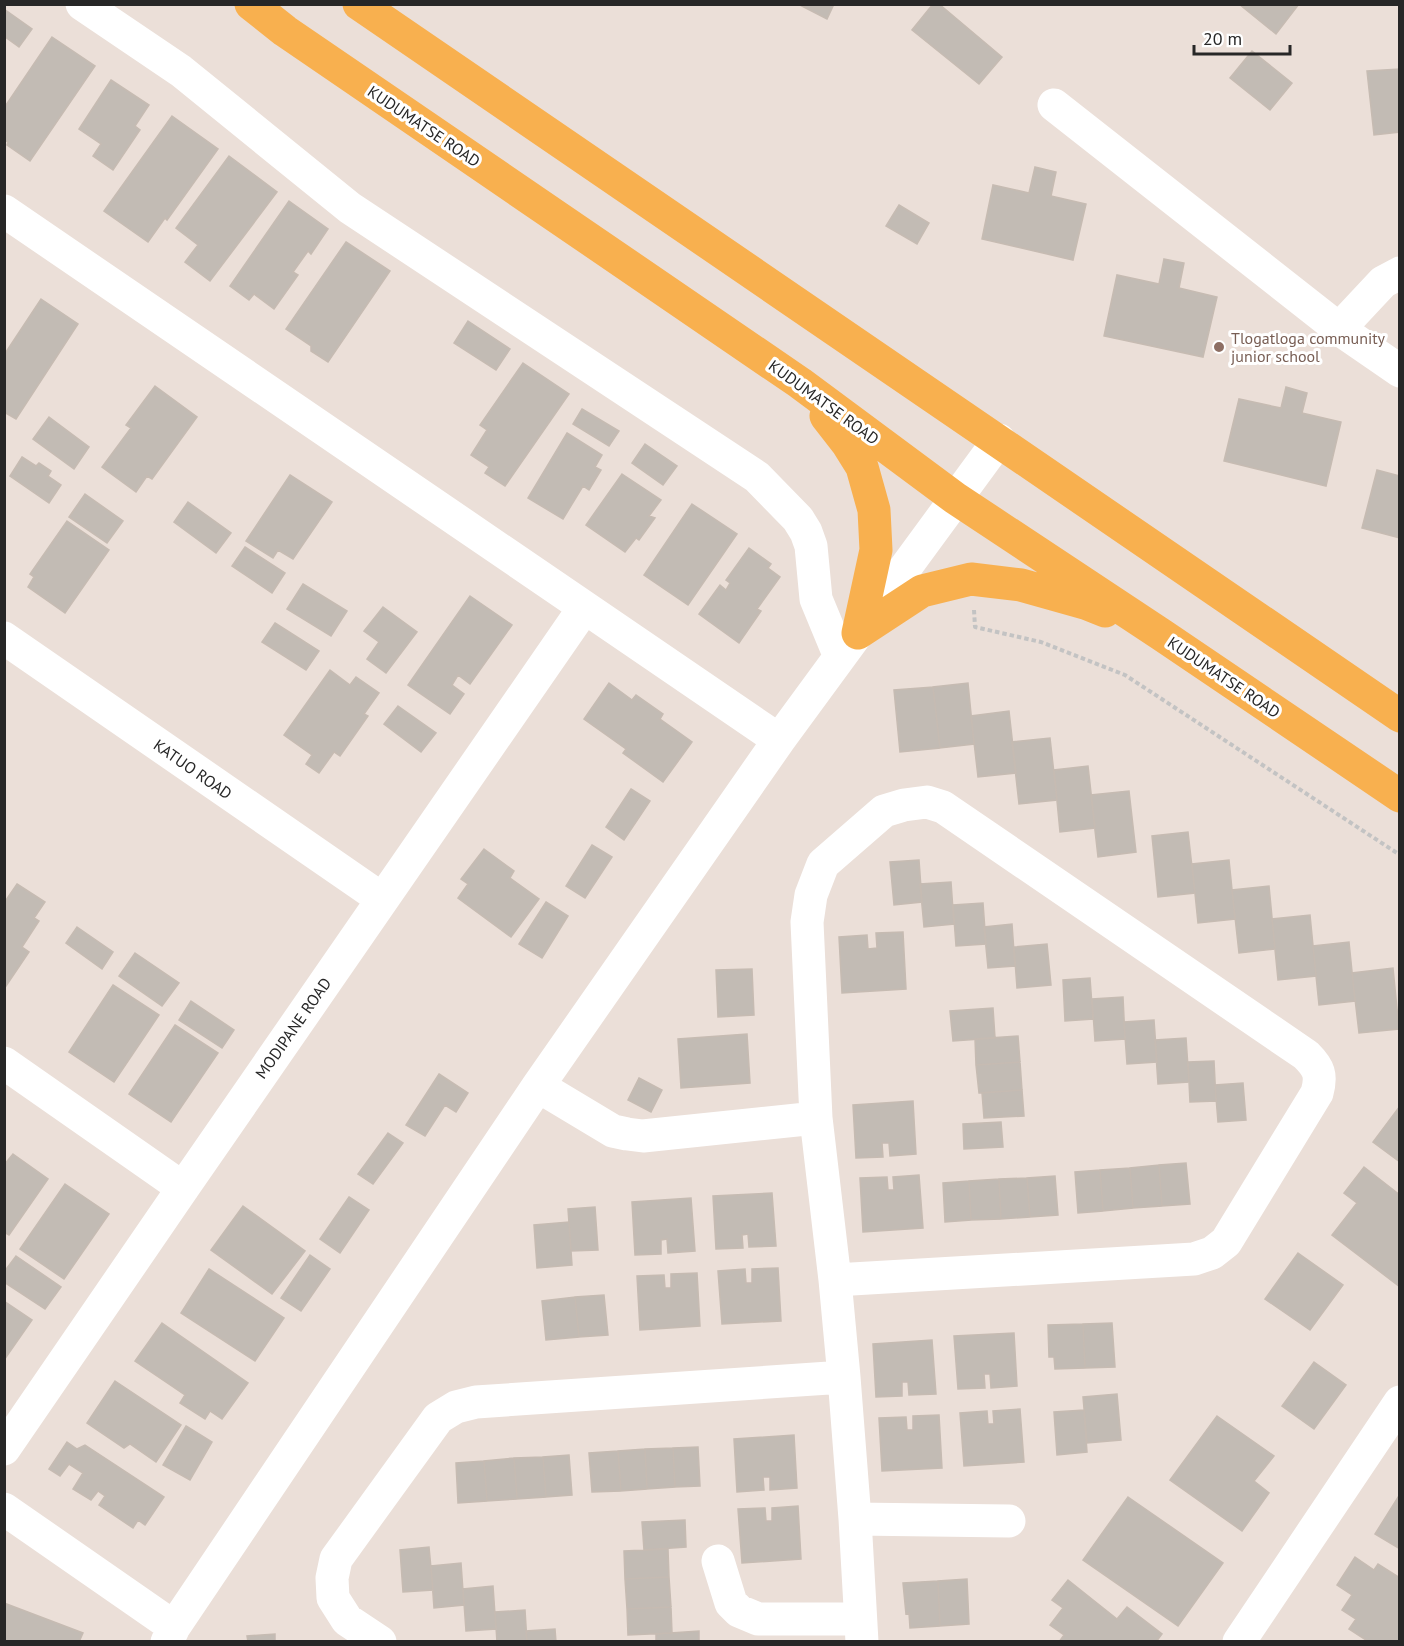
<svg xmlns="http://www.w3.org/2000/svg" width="1404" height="1646" font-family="'PT Sans',sans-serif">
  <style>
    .building { fill: #c2bbb4; stroke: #c6bbb2; stroke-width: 1.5 }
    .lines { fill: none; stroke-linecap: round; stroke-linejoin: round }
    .path { stroke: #c3c3c3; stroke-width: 4; stroke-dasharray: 4.5 3; stroke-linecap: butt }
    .minor { stroke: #fff; stroke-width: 33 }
    .major { stroke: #f8b04f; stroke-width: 33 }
    .education-dot { fill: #8d6e63; stroke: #fff; stroke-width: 2 }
    .labels { text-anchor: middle; stroke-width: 6; stroke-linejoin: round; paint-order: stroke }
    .street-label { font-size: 16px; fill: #272727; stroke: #fff }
    .education-label { font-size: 16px; fill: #785e54; stroke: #fff; text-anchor: start }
  </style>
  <rect width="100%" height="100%" fill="#ebdfd8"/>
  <path class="building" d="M798,4H834L827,19Z
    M933,4H939L1002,57L979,84L912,30Z
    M1239,4H1299L1276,34Z
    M4,9L32,29L19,47L4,36Z
    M52,37L95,66L30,161L7,145L8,142L4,140V108Z
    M1252,51L1292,83L1270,110L1230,78Z
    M1400,69V132L1374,135L1367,71Z
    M111,80L149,105L135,126L140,130L113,170L93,156L101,144L79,129Z
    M172,116L218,149L167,220L165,218L148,242L104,211Z
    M229,156L277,192L210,281L185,262L198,245L176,228Z
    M1035,167L1056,172L1051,196L1086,204L1073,260L982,239L993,185L1029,193Z
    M289,201L328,229L311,254L308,251L293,272L298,275L274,309L254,294L249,300L230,286Z
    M899,205L929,223L917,244L886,226Z
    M346,242L390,271L328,362L311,351V346L286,329Z
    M1164,259L1184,263L1179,288L1217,297L1203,357L1104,336L1117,275L1159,284Z
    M41,299L78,324L16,419L4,412V355Z
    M468,321L510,349L496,370L454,343Z
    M523,363L569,394L505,486L485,473L489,467L471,455L487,430L480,425Z
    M155,386L197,417L152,479L147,476L136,492L102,467L131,428L126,425Z
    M1286,387L1307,393L1302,413L1341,422L1326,486L1224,461L1239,399L1281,408Z
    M582,409L619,431L609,446L573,424Z
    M49,417L89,447L74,469L33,439Z
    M567,433L602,455L595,467L601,470L589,490L583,486L563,519L528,498Z
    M645,444L677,466L663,485L632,463Z
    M22,457L36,466L39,463L51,471L48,476L61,485L49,503L10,476Z
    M1377,470L1400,476V538L1362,528Z
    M622,474L661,500L649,516L655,518L639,540L636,538L625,552L586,525Z
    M290,475L332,502L293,559L278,550L273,558L246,541Z
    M85,494L123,521L107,543L69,517Z
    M188,502L231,533L216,553L174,522Z
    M692,504L737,534L688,605L644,575Z
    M67,521L109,550L65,613L28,587L34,577L30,574Z
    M245,547L285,573L272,593L232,566Z
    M749,548L771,564L768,568L780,577L757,609L761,611L739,643L699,614L720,585L726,590L730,583L726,580Z
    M303,584L347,611L331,636L287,609Z
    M470,596L512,625L470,684L458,675L452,685L464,694L450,714L408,685Z
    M383,607L417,632L386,673L367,659L379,642L364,631Z
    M275,623L319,651L306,670L262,642Z
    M330,670L350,685L356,677L379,693L364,714L368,716L340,756L334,752L319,773L306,764L312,755L284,735Z
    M609,683L632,700L636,695L663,714L660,719L692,742L663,782L623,753L626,749L584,719Z
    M968,683L974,744L940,748L933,687Z
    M933,687L940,748L900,752L894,690Z
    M398,706L436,733L421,752L384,724Z
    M1009,711L1016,773L978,777L971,716Z
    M1050,738L1057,800L1019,804L1012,742Z
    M1088,766L1095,828L1060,832L1054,770Z
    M631,789L650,801L624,840L606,827Z
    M1129,791L1136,852L1098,857L1091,795Z
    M1188,832L1195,893L1158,897L1152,836Z
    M592,845L612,857L585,898L566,886Z
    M484,849L514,871L510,878L539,899L511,937L458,898L468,884L461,879Z
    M919,860L922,902L894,905L890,862Z
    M1229,860L1235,919L1198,923L1192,864Z
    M951,882L954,924L924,927L920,884Z
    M17,884L45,902L34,918L39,921L22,947L29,952L4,989V903Z
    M1269,886L1275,949L1239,953L1232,890Z
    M546,902L568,916L542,958L519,944Z
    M983,903L986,944L956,946L953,905Z
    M1310,915L1316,976L1278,980L1272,919Z
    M1012,924L1015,966L988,968L984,927Z
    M77,927L113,952L102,969L66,943Z
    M903,932L906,989L842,993L839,937L867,935L868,949L877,948L876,933Z
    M1349,942L1355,1001L1319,1005L1313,946Z
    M1047,944L1051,985L1017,988L1014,947Z
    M135,953L179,983L162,1006L119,976Z
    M1393,968L1399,1029L1359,1033L1352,973Z
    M752,969L754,1015L718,1017L716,970Z
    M1090,978L1093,1019L1065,1021L1063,980Z
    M113,985L159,1015L114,1082L69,1052Z
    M1123,997L1125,1039L1095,1041L1092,999Z
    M191,1001L234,1030L222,1048L179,1020Z
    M993,1008L995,1038L953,1041L950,1011Z
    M1154,1020L1157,1062L1127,1064L1124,1022Z
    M175,1025L218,1053L171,1122L129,1094Z
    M747,1034L750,1083L681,1088L678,1039Z
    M1018,1036L1020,1062L976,1065L975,1039Z
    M1186,1038L1189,1082L1158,1084L1155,1040Z
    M1214,1061L1216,1101L1190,1102L1188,1062Z
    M1020,1062L1022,1090L979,1093L976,1065Z
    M439,1074L468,1093L456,1112L445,1105L425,1136L406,1125Z
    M639,1078L662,1090L651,1112L628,1100Z
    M1243,1083L1246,1120L1218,1122L1215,1085Z
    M1022,1090L1024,1116L984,1118L982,1093Z
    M913,1101L916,1154L890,1156L889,1143H882L883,1157L856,1158L853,1105Z
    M1400,1106V1162L1373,1142Z
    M1001,1122L1003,1147L964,1149L963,1124Z
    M388,1133L403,1143L373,1184L358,1174Z
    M13,1154L48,1179L9,1235L4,1232V1165Z
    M1186,1163L1190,1204L1162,1206L1159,1165Z
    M1159,1165L1162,1206L1133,1208L1130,1168Z
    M1364,1167L1400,1195V1287L1332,1235L1357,1203L1344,1193Z
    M1130,1168L1133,1208L1103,1211L1100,1170Z
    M1100,1170L1103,1211L1078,1213L1075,1172Z
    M919,1175L923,1228L863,1232L860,1178L887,1177L888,1190H894L893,1177Z
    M1055,1176L1058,1215L1030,1217L1027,1178Z
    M1027,1178L1030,1217L1001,1219L999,1179Z
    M999,1179L1001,1219L971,1220L969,1181Z
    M969,1181L971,1220L945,1222L943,1183Z
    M65,1184L109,1214L64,1279L20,1249Z
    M772,1193L776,1246L749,1247L748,1234L742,1235L743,1248L716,1249L713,1196Z
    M349,1197L369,1210L340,1253L320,1239Z
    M691,1198L695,1251L668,1253L667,1239L661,1240V1254L635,1255L632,1202Z
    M243,1206L305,1251L272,1294L211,1250Z
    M595,1207L598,1250L571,1251L568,1209Z
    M569,1222L572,1265L537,1268L534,1225Z
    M1298,1253L1343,1285L1310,1330L1265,1299Z
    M310,1255L330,1269L301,1311L281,1298Z
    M16,1256L61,1287L45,1309L4,1282V1272Z
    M778,1268L781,1321L722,1324L718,1271L745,1269L746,1283H752V1269Z
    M209,1269L284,1318L255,1361L181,1313Z
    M697,1273L700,1326L640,1330L637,1276L664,1275L665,1288H671V1274Z
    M604,1295L608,1335L579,1337L575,1297Z
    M575,1297L579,1337L546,1340L542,1301Z
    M4,1301L32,1320L4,1360Z
    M162,1323L248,1383L222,1419L210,1411L205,1419L180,1403L185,1395L135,1361Z
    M1112,1323L1115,1367L1085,1368L1083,1324Z
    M1083,1324L1085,1368L1055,1369L1054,1357H1049L1048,1325Z
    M1014,1333L1017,1386L991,1388L990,1374H984L985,1388L958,1389L954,1336Z
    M932,1340L936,1394L909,1395L908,1382H902V1396L876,1397L873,1344Z
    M1314,1362L1346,1385L1314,1429L1282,1406Z
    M115,1381L181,1425L156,1462L130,1444L124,1448L87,1423Z
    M1117,1394L1121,1440L1087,1443L1083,1397Z
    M1020,1409L1024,1462L964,1466L960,1413L987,1411L988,1424H994L993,1411Z
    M1084,1410L1087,1452L1057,1455L1054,1412Z
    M939,1415L942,1468L882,1471L879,1418L906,1417L907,1430H913V1416Z
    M1217,1416L1274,1456L1254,1481L1269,1493L1242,1531L1170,1480Z
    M186,1426L212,1442L190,1480L163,1465Z
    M794,1435L797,1488L770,1490V1477H763L764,1490L737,1492L734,1439Z
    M67,1442L77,1449L85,1445L164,1497L145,1525L138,1520L133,1528L99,1505L105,1496L98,1491L91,1500L73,1489L83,1473L69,1464L60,1476L49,1469Z
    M698,1447L700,1486L675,1487L673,1448Z
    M673,1448L675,1487L647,1489L645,1449Z
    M645,1449L647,1489L621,1491L618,1451Z
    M618,1451L621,1491L592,1492L589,1453Z
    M569,1455L572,1495L546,1497L543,1457Z
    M543,1457L546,1497L517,1499L514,1458Z
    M514,1458L517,1499L487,1501L484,1461Z
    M484,1461L487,1501L458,1503L456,1463Z
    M1400,1494V1549L1375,1534Z
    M1128,1497L1223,1563L1178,1626L1083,1560Z
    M798,1506L801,1559L742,1563L738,1509L765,1508L766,1521H772V1508Z
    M685,1520L686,1547L644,1550L642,1522Z
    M429,1547L433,1590L403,1592L400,1550Z
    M668,1549L669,1577L625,1579L624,1551Z
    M1355,1557L1374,1570L1378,1564L1400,1578V1642H1369L1349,1629L1356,1619L1342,1610L1352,1595L1337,1585Z
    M461,1563L464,1605L434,1608L431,1566Z
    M669,1577L671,1607L627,1609L625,1579Z
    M967,1579L969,1624L940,1626L938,1581Z
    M1068,1580L1117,1619L1127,1607L1162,1634L1156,1642H1059L1064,1635L1050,1625L1063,1608L1052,1600Z
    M938,1581L940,1626L910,1628L909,1613L906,1614L903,1583Z
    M493,1586L496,1629L466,1631L463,1589Z
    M4,1603L83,1633L79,1642H4Z
    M671,1607L672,1633L628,1635L627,1609Z
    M525,1610L527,1642H497L495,1612Z
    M555,1629L556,1642H527L526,1631Z
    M699,1631V1642H656V1634Z
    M275,1634V1642H248L247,1636Z"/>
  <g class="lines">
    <path class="path" d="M974,610L975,627L1041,642L1125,675L1400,855"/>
    <path class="minor" d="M82,4L181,71L350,208L757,477L798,519L806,532L811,546L816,599L840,657
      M1054,105L1339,329L1400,371
      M4,211L779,740
      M1339,329L1383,282L1400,273
      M4,638L382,899
      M4,1063L183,1188
      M538,1086L613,1131L627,1134L643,1136L816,1118
      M835,1280L1194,1259L1212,1253L1226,1242L1317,1093C1322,1075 1319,1068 1306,1055L943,807L927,802L904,805L884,811L823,864L811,895L807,922L816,1118L835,1280L844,1377L855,1519L862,1642
      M4,1449L183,1188L584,608
      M4,1509L174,1627
      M855,1519L1009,1521
      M718,1561L731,1603L739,1611L758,1619H860
      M167,1642L174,1627L538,1086L779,740L999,440
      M380,1642L347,1620L333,1598L332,1578L336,1559L438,1418L456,1407L476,1402L844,1377
      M1239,1642L1400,1402"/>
    <path class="major" d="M251,4L285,31L800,383L955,498L1162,635L1400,796
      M359,4L1400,716
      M826,416L847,443L862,467L874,510L876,550L858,633
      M858,633L922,591L971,579L1021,585L1085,603L1105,611"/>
  </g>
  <circle class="education-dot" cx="1219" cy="347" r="6"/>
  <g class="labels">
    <g class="street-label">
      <text transform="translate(424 126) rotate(34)" y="6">KUDUMATSE ROAD</text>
      <text transform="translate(824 402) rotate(36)" y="6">KUDUMATSE ROAD</text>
      <text transform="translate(1224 677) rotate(34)" y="6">KUDUMATSE ROAD</text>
      <text transform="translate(193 769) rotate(35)" y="6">KATUO ROAD</text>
      <text transform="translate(293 1028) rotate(-55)" y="6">MODIPANE ROAD</text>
    </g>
    <g class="education-label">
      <text x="1231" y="344">Tlogatloga community<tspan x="1231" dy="18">junior school</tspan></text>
    </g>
  </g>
  <rect width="1404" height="1646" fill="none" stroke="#272727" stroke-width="12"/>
  <path d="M1194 45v9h96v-9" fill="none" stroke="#272727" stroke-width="3"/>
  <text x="1203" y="45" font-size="18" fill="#272727" stroke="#ffffff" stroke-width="4.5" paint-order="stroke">20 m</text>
</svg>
